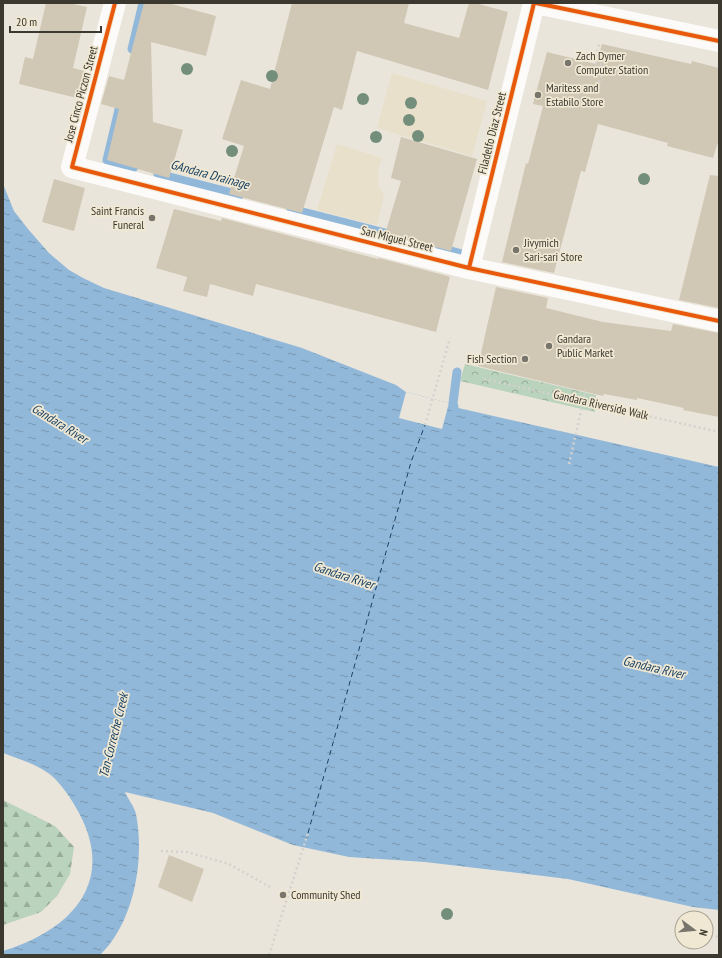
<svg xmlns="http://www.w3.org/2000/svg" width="722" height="958" font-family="'PT Sans Narrow',sans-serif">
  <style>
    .built { fill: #e8e0cb }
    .forest { fill: url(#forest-firs) }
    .park { fill: url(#park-crowns) }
    .water { fill: url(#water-ripples) }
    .pier { fill: #eae5da }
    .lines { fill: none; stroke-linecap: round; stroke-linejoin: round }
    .stream { stroke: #92b8d9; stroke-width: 9 }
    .ferry { stroke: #164163; stroke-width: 1; stroke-dasharray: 5 4; stroke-linecap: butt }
    .building { fill: #d0c7b5 }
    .path { stroke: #d3d2cf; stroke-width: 2.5; stroke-dasharray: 2 3; stroke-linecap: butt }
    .minor { stroke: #fcfbf9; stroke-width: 22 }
    .cycleway-casing { stroke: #f1e8d3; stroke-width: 6 }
    .cycleway { stroke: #e8590c; stroke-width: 4 }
    .tree { fill: #738f7b }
    .poi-dot { fill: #78756c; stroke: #f1e8d3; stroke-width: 1.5 }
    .labels { text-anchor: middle; stroke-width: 3.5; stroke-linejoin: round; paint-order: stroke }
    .poi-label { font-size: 12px; fill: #3b3830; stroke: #f1e8d3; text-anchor: start }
    .street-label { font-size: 12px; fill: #3b3830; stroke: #f1e8d3 }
    .water-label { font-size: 13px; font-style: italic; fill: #164163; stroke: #f1e8d3 }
  </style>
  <defs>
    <pattern id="forest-firs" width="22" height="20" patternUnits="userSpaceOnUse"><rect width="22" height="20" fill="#bad3bd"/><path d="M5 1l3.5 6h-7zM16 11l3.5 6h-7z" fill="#98ac9a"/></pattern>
    <pattern id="park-crowns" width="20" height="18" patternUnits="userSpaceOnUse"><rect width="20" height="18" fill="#bad3bd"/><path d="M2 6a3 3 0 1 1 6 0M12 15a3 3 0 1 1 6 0" fill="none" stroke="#98ac9a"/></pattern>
    <pattern id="water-ripples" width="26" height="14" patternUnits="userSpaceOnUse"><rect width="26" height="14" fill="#92b8d9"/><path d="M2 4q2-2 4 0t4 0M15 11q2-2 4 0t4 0" fill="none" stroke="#7897b0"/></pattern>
  </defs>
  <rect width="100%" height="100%" fill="#eae5da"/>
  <path class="built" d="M392,73L487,101L472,156L377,128Z
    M337,144L382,158L378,171L379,186L384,196L377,225L317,210Z"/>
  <path class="forest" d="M3,800L55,826L74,847L70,874L57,896L41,912L3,925Z"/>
  <path class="park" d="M465,364L596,395L595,412L460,381Z"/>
  <path class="water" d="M3,184L14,211L28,229L49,253L69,270L83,278L104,288L302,348L396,385L406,392L449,403L454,407L719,467V910L693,907L568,879L425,862L349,857L293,845L213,813L125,792C128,799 134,806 136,814C145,860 134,922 100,955H3V951C69,931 117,884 79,813C72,800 59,779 45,771C33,763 16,758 3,753Z"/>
  <path class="pier" d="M406,392L449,403L442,429L399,418Z"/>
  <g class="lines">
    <path class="stream" d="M132,49L143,3
      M122,97L107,160L134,167
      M158,174L240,195
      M291,209L397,236
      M440,248L462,254
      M454,407L453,403L457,372"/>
    <path class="ferry" d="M308,833L411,462L425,425"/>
  </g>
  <path class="building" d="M46,3H68L87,7L73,68L84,71L77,98L19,84L25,57L33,59Z
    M144,3H168L216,16L206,56L151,42L153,122L183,130L169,178L107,160L119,109L101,104L109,76L124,80Z
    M292,3H409L404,23L459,38L469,3H475L508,12L488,90L357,51L342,110L334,107L302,213L229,194L244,146L222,139L241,80L270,89Z
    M602,44L691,64L692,61L719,68V139L713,158L667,146L668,143L598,124L585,172L581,171L554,273L502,262L526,163L528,164L543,106L533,104L547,52L596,64Z
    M401,137L477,159L451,251L385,234L401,181L391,178Z
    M710,175L719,176V308L679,300Z
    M54,179L85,188L74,231L42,222Z
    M174,209L221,221L222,218L378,259L379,258L444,275L450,277L436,332L256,284L253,296L210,284L207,297L183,291L187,277L156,268Z
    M496,287L548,298L546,308L603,322L671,331L673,324L719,333V417L683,410L684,408L637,398V400L604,394L603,396L478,366Z
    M169,855L204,869L192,902L158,887Z"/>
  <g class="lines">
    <path class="path" d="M598,87L604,65L594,63L599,44
      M484,379L719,432
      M425,425L450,338
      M569,464L585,393
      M161,851L187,852L229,864L270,887
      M706,935L719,937
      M269,955L308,833"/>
    <path class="minor" d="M115,3L72,167L469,268L719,321
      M536,3L719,41
      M469,268L534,3"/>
    <defs>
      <path id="cycleway" d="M115,3L72,167L469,268L719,321
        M536,3L719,41
        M469,268L534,3"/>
    </defs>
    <use href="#cycleway" class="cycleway-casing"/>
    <use href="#cycleway" class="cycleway"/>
  </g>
  <g class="tree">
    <circle cx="187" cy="69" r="6"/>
    <circle cx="272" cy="76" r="6"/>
    <circle cx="363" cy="99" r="6"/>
    <circle cx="411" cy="103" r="6"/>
    <circle cx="409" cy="120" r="6"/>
    <circle cx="418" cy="136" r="6"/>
    <circle cx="376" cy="137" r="6"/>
    <circle cx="232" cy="151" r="6"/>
    <circle cx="644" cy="179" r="6"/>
    <circle cx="447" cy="914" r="6"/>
  </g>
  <g class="poi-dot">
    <circle cx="568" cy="63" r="4"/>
    <circle cx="538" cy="95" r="4"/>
    <circle cx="152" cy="218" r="4"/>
    <circle cx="516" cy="250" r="4"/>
    <circle cx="549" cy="346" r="4"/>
    <circle cx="525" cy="359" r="4"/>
    <circle cx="283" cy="895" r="4"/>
  </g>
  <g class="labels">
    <g class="poi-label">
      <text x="576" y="60">Zach Dymer<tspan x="576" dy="14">Computer Station</tspan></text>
      <text x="546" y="92">Maritess and<tspan x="546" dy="14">Estabilo Store</tspan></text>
      <text x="144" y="215" text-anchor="end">Saint Francis<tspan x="144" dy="14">Funeral</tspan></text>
      <text x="524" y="247">Jivymich<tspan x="524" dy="14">Sari-sari Store</tspan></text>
      <text x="557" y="343">Gandara<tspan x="557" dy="14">Public Market</tspan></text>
      <text x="517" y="363" text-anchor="end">Fish Section</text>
      <text x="291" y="899">Community Shed</text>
    </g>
    <g class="street-label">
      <text transform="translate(81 94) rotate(-75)" y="4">Jose Cinco Piczon Street</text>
      <text transform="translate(492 133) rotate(-76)" y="4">Filadelfo Diaz Street</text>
      <text transform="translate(397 239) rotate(14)" y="4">San Miguel Street</text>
      <text transform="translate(601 405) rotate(13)" y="4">Gandara Riverside Walk</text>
    </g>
    <g class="water-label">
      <text transform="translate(210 174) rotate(15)" y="5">GAndara Drainage</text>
      <text transform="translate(60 423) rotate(32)" y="5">Gandara River</text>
      <text transform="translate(344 575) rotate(18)" y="5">Gandara River</text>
      <text transform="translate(654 667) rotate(13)" y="5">Gandara River</text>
      <text transform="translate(113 735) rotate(-76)" y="5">Tan-Correche Creek</text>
    </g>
  </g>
  <rect width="722" height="958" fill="none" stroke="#3b3830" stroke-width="8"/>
  <g transform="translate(694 930) rotate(106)"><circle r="19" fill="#f1e8d3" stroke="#a8a292"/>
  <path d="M0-3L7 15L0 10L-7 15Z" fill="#78756c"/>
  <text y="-6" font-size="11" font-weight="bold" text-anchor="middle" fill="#3b3830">N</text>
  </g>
  <path d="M10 26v6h91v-6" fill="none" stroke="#3b3830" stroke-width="2"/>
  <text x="16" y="26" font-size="12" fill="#3b3830" stroke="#f1e8d3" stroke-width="3" paint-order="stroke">20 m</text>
</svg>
